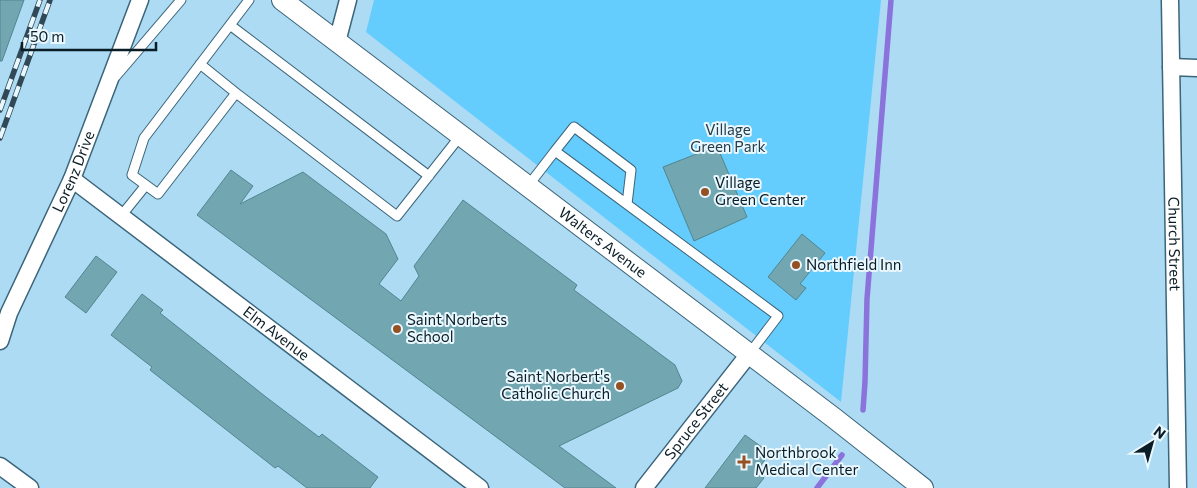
<svg xmlns="http://www.w3.org/2000/svg" width="1197" height="488" font-family="Commissioner,sans-serif">
  <style>
    .green { fill: #65ccfe }
    .lines { fill: none; stroke-linecap: round; stroke-linejoin: round }
    .stream { stroke: #8b73dc; stroke-width: 5.5 }
    .building { fill: #72a7b2; stroke: #518690 }
    .service-casing { stroke: #3b657a; stroke-width: 11 }
    .minor-casing { stroke: #3b657a; stroke-width: 19 }
    .tertiary-casing { stroke: #3b657a; stroke-width: 22 }
    .service { stroke: #fff; stroke-width: 9 }
    .minor { stroke: #fff; stroke-width: 16 }
    .tertiary { stroke: #fff; stroke-width: 20 }
    .rail-casing { stroke: #314956; stroke-width: 5.5 }
    .rail { stroke: #e9f7fe; stroke-width: 4; stroke-dasharray: 11; stroke-linecap: butt }
    .poi-dot { fill: #955123; stroke: #e9f7fe; stroke-width: 2 }
    .labels { text-anchor: middle; stroke-width: 4; stroke-linejoin: round; paint-order: stroke }
    .park-label { font-size: 15px; fill: #253d49; stroke: #e9f7fe }
    .street-label { font-size: 15px; fill: #0a1c25; stroke: #e9f7fe }
    .poi-label { font-size: 15px; fill: #0a1c25; stroke: #e9f7fe; text-anchor: start }
  </style>
  <rect width="100%" height="100%" fill="#addbf3"/>
  <path class="green" d="M374,0H881L841,402L366,32Z"/>
  <g class="lines">
    <path class="stream" d="M863,410L865,382L867,299L891,0
      M817,488L842,455"/>
  </g>
  <path class="building" d="M0,0H24L2,61H0Z
    M717,146L747,217L694,241L663,167Z
    M231,170L253,186L240,204L303,172L386,234L398,259L379,284L401,301L419,276L414,266L463,200L577,285L574,290L675,365L682,381L678,388L559,446L616,488H565L197,215Z
    M802,234L825,253L800,284L806,288L796,300L768,277Z
    M96,256L117,272L86,313L65,297Z
    M142,294L163,310L160,313L266,397L319,437L322,434L378,477L370,488H307L278,466L275,468L150,370L152,367L111,335Z
    M745,435L770,453L756,472L764,478L756,488H705Z"/>
  <g class="lines">
    <defs>
      <path id="service" d="M249,0L144,138L132,175L158,194L236,93L397,216L461,135
        M230,25L429,176
        M200,64L236,93
        M116,76L181,0
        M555,151L574,127L631,170L627,204
        M528,186L555,151L778,316L749,354
        M121,216L146,185"/>
      <g id="minor">
        <path id="s1" d="M1170,0L1178,488"/>
        <path d="M337,42L348,0"/>
        <path d="M1171,67L1197,68"/>
        <path id="s2" d="M72,179L480,488"/>
        <path id="s3" d="M0,341L9,313L72,179L140,0"/>
        <path d="M0,466L30,488"/>
        <path id="s4" d="M644,488L749,354"/>
      </g>
      <g id="tertiary">
        <path id="s5" d="M282,0L834,418L923,488"/>
      </g>
    </defs>
    <use href="#service" class="service-casing"/>
    <use href="#minor" class="minor-casing"/>
    <use href="#tertiary" class="tertiary-casing"/>
    <use href="#service" class="service"/>
    <use href="#minor" class="minor"/>
    <use href="#tertiary" class="tertiary"/>
    <defs>
      <path id="rail" d="M0,110L40,0
        M0,138L50,0"/>
    </defs>
    <use href="#rail" class="rail-casing"/>
    <use href="#rail" class="rail"/>
  </g>
  <g class="poi-dot">
    <circle cx="705" cy="192" r="5"/>
    <circle cx="796" cy="265" r="5"/>
    <circle cx="397" cy="329" r="5"/>
    <circle cx="620" cy="386" r="5"/>
    <path d="M741.5 454.5h5v5h5v5h-5v5h-5v-5h-5v-5h5z"/>
  </g>
  <g class="labels">
    <g class="park-label">
      <text x="728" y="135">Village<tspan x="728" dy="17">Green Park</tspan></text>
    </g>
    <g class="street-label">
      <text dy="5" stroke="none"><textPath href="#s3" startOffset="185">Lorenz Drive</textPath></text>
      <text dy="5" stroke="none"><textPath href="#s5" startOffset="402">Walters Avenue</textPath></text>
      <text dy="5" stroke="none"><textPath href="#s1" startOffset="244">Church Street</textPath></text>
      <text dy="5" stroke="none"><textPath href="#s2" startOffset="256">Elm Avenue</textPath></text>
      <text dy="5" stroke="none"><textPath href="#s4" startOffset="85">Spruce Street</textPath></text>
    </g>
    <g class="poi-label">
      <text x="715" y="188">Village<tspan x="715" dy="17">Green Center</tspan></text>
      <text x="806" y="270">Northfield Inn</text>
      <text x="407" y="325">Saint Norberts<tspan x="407" dy="17">School</tspan></text>
      <text x="610" y="382" text-anchor="end">Saint Norbert's<tspan x="610" dy="17">Catholic Church</tspan></text>
      <text x="755" y="458">Northbrook<tspan x="755" dy="17">Medical Center</tspan></text>
    </g>
  </g>
  <g transform="translate(1152 443) rotate(37)" stroke="#e9f7fe" stroke-width="4" paint-order="stroke">
  <path d="M0-4L9 19L0 12L-9 19Z" fill="#0a1c25"/>
  <text y="-8" font-size="14" font-weight="bold" text-anchor="middle" fill="#0a1c25">N</text>
  </g>
  <path d="M22 42v8h134v-8" fill="none" stroke="#0a1c25" stroke-width="2.5"/>
  <text x="30" y="42" font-size="15" fill="#0a1c25" stroke="#e9f7fe" stroke-width="4" paint-order="stroke">50 m</text>
</svg>
